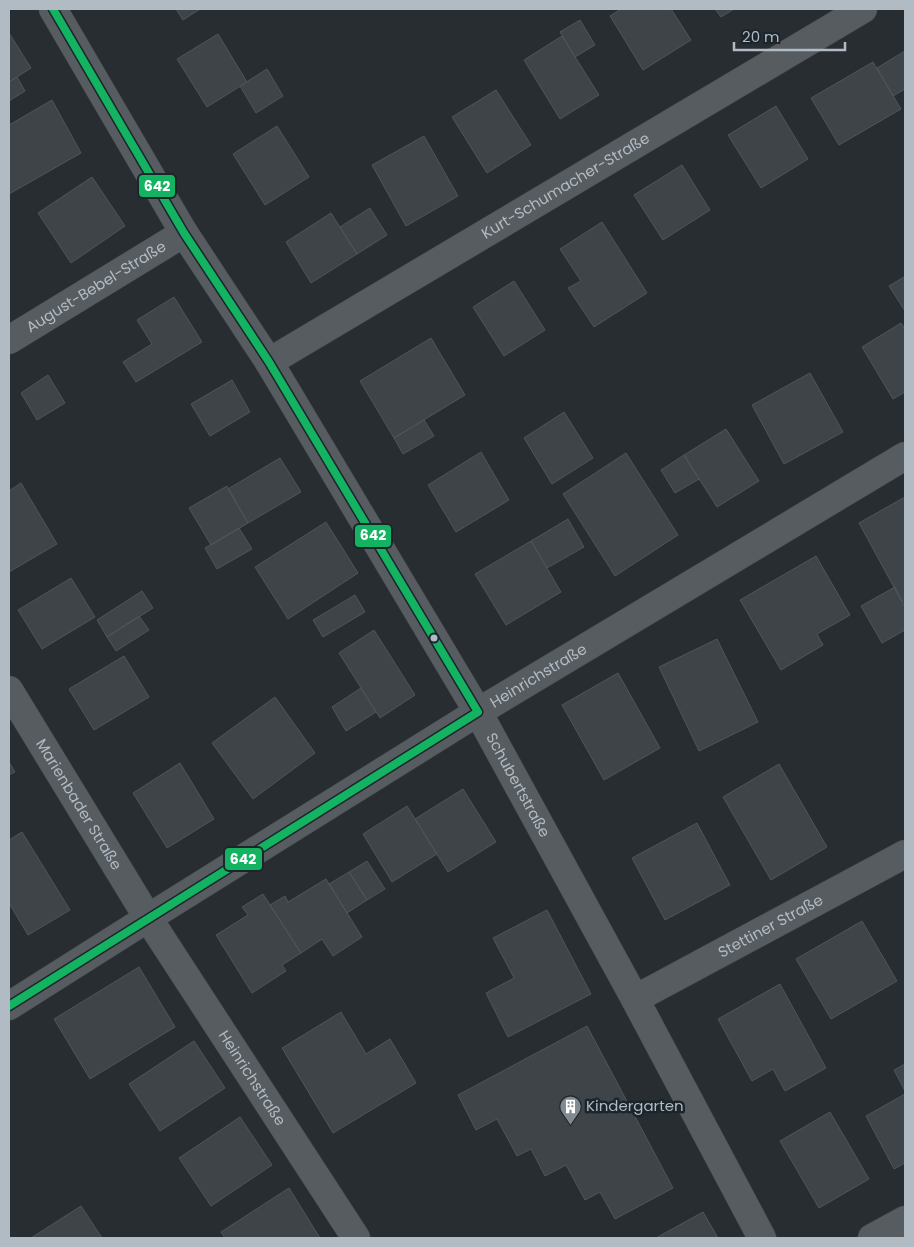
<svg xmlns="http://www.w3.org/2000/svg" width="914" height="1247" font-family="Poppins,sans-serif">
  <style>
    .building { fill: #3f4449; stroke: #4f555a }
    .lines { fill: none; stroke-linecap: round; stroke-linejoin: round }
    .minor-casing { stroke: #46494d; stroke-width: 29 }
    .minor { stroke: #575c60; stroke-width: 28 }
    .bus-1-casing { stroke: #1b252c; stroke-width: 11 }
    .bus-1 { stroke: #13b361; stroke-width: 8 }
    .bus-dot { fill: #b1bbc4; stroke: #1b252c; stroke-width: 2 }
    .labels { text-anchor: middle; stroke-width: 5; stroke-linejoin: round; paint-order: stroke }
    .street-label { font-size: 15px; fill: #b1bbc4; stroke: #1b252c }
    .poi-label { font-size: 15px; fill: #b1bbc4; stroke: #1b252c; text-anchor: start }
    .line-badge { stroke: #1b252c; stroke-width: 2 }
    .badge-label { font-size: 14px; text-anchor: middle; font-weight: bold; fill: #fff }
  </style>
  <rect width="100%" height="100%" fill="#282d32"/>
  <path class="building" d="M176,9H200L183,20Z
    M621,9H671L691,40L643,70L610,16Z
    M715,9H734L721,17Z
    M580,20L595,45L575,57L560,32Z
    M9,33L31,68L9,82Z
    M218,34L247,82L207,107L177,59Z
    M562,36L599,95L560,119L524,60Z
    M905,51V89L893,96L877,68Z
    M873,62L901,109L839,145L811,98Z
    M267,69L283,96L256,113L240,86Z
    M17,77L25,91L9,101V82Z
    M496,90L531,145L487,173L452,117Z
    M52,100L81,153L9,194V125Z
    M776,106L808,159L761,188L728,135Z
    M277,126L309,177L265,205L233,154Z
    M424,136L458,196L406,226L372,165Z
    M682,165L710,210L663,240L634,195Z
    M92,177L125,226L71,263L38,213Z
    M370,208L387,235L357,254L340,227Z
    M331,213L357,254L311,283L286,242Z
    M602,222L647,293L594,327L568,288L581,281L560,249Z
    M904,277L905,279V311L889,286Z
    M514,281L545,330L504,356L473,307Z
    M174,297L202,342L136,382L123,362L152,344L137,320Z
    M901,323L905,329V392L893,399L862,347Z
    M431,338L465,395L394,438L360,381Z
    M810,373L843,432L784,464L752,405Z
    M48,375L65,403L37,420L21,393Z
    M232,380L250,412L210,436L191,404Z
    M564,412L593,458L552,484L524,438Z
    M424,420L434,436L403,454L394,438Z
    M726,429L759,481L717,507L684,455Z
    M481,452L509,500L456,532L428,485Z
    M626,453L678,535L615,576L563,494Z
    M684,455L699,479L675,493L661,470Z
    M280,458L301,492L248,523L228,489Z
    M21,483L57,544L9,572V491Z
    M227,486L248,523L211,545L189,508Z
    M905,497V600L902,602L859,523Z
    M568,519L584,547L547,568L531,541Z
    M326,522L358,573L288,619L255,567Z
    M239,528L252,549L217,569L205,548Z
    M531,541L561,592L506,625L475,574Z
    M816,556L850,615L817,634L823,645L781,670L740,600Z
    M71,578L95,617L42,649L18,610Z
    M895,587L905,607V630L882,643L861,606Z
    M142,591L153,608L107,637L97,620Z
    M355,595L365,612L323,637L313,620Z
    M139,616L149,630L116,651L107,637Z
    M374,630L415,695L380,718L339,653Z
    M717,639L758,722L699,751L659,667Z
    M124,656L149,697L94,730L69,689Z
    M618,673L660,748L604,780L562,705Z
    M361,688L376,712L346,731L332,707Z
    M275,697L315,753L253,799L212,743Z
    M9,762L15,772L9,775Z
    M180,763L214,819L167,848L133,793Z
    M779,764L827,847L771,880L723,797Z
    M463,789L496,842L448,872L415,819Z
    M407,806L437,854L392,882L363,834Z
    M697,823L730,885L665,920L632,858Z
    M22,832L70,910L28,935L9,903V840Z
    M367,861L385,889L367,900L349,872Z
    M349,872L367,900L347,913L329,884Z
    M326,879L362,937L333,956L322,939L301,953L270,905L285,896L288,902Z
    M263,894L301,953L282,965L286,971L252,993L216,935L248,915L242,907Z
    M547,910L591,994L508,1037L486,993L514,978L493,938Z
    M862,921L897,981L831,1019L796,959Z
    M139,967L175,1027L90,1079L54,1019Z
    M780,984L826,1068L785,1091L773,1069L752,1081L718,1019Z
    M341,1012L366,1054L390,1039L416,1083L333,1133L282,1048Z
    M587,1026L673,1188L615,1219L600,1192L585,1200L566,1165L545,1176L531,1149L517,1156L497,1119L476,1130L458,1095Z
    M194,1041L225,1088L160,1131L129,1084Z
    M905,1064V1091L894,1070Z
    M905,1094V1163L894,1169L866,1116Z
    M830,1112L869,1179L819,1208L780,1141Z
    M240,1117L272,1165L211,1206L179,1158Z
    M289,1188L320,1238H225L221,1232Z
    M81,1206L102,1238H31Z
    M703,1212L718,1238H656Z"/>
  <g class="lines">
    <defs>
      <g id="minor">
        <path id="s1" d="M53,9L184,233L269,362L478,712L635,999L762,1238"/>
        <path id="s2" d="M9,340L184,233"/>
        <path id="s3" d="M269,362L863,9"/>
        <path id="s4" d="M9,690L148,918L356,1238"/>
        <path id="s5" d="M635,999L905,854"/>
        <path id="s6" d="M9,1006L148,918L478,712L905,456"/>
        <path d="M872,1238L905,1220"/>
      </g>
    </defs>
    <use href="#minor" class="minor-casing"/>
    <use href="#minor" class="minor"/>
    <defs>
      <path id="bus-1" d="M53,9L184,233L269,362L478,712
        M9,1006L478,712"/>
    </defs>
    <use href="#bus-1" class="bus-1-casing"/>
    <use href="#bus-1" class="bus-1"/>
  </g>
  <defs>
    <symbol id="building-pin" viewBox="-11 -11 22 30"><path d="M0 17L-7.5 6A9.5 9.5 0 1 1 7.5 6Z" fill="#818991" stroke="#1b252c"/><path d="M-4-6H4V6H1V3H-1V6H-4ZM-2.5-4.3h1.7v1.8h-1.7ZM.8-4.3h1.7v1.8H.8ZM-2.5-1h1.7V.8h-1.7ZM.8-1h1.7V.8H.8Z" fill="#fff"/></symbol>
  </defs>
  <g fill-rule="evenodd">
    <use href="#building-pin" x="558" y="1094" width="25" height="34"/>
  </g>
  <circle class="bus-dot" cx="434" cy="638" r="4.5"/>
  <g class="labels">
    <g class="street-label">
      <text dy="5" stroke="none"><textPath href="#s3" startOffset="345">Kurt-Schumacher-Straße</textPath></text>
      <text dy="5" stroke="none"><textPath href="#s2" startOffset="102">August-Bebel-Straße</textPath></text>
      <text dy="5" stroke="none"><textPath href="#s6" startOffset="624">Heinrichstraße</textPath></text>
      <text dy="5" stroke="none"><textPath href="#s1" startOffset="905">Schubertstraße</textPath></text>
      <text dy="5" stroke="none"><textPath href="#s4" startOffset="134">Marienbader Straße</textPath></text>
      <text dy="5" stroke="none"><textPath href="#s5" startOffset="154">Stettiner Straße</textPath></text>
      <text dy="5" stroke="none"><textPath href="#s4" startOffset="458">Heinrichstraße</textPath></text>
    </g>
    <g class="poi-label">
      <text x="586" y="1111">Kindergarten</text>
    </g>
  </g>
  <g class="line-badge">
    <rect x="138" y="174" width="38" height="24" rx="5" fill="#13b361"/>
    <rect x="354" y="524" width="38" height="24" rx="5" fill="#13b361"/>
    <rect x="224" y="847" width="39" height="24" rx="5" fill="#13b361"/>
  </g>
  <g class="badge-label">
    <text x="157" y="191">642</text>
    <text x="373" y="540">642</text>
    <text x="243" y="864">642</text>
  </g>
  <rect width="914" height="1247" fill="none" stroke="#b1bbc4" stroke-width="20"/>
  <path d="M734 42v8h111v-8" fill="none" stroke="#b1bbc4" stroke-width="2.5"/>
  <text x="742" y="42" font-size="15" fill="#b1bbc4" stroke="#1b252c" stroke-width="4" paint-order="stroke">20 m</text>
</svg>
